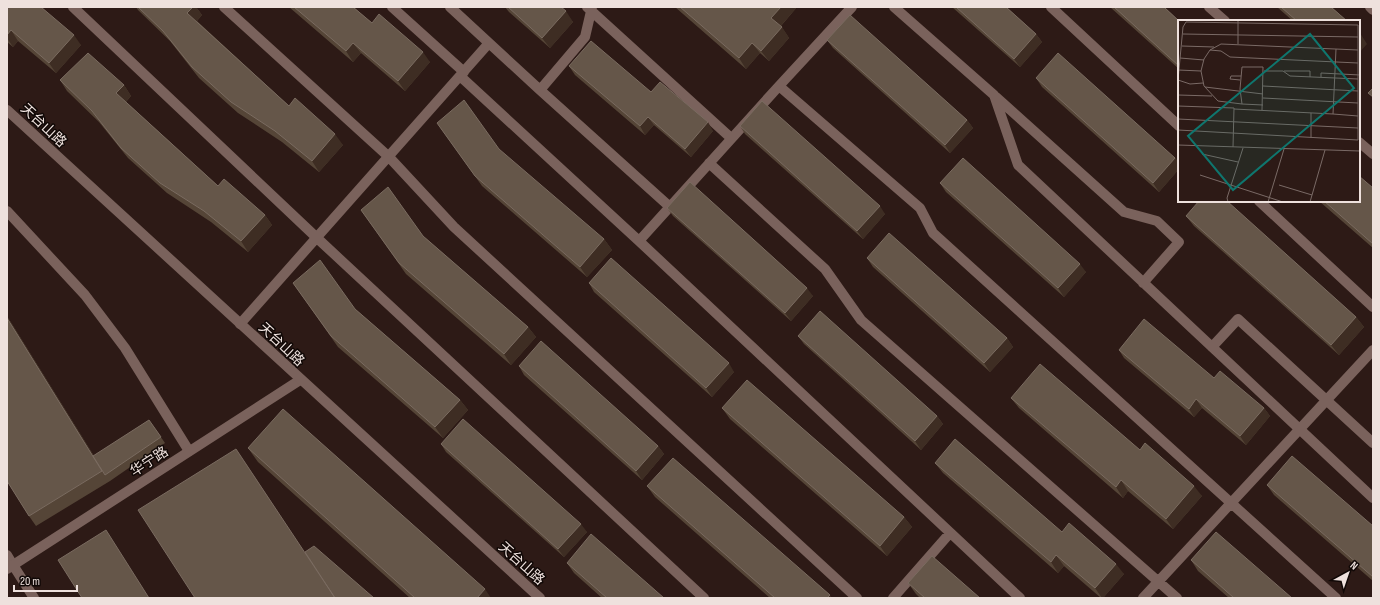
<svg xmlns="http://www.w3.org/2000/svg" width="1380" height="605" font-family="'Sofia Sans Condensed','Noto Sans SC',sans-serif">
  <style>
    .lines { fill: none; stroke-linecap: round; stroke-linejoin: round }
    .lane { stroke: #7a625c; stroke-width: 10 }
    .street { stroke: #7a625c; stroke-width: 10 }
    .secondary { stroke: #7a625c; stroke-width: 10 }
    .wall { fill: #554537 }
    .shaded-wall { fill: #3e2d23 }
    .building { fill: #655649; stroke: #7a6b60 }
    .labels { text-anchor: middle; stroke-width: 3; stroke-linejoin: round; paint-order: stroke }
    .street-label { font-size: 14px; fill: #eee1dd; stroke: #100806 }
    .inset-road { fill: none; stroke: #7a6a66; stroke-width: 1 }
    .view { fill: #0f766e; fill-opacity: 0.15; stroke: #0f766e; stroke-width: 2 }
    .inset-edge { fill: none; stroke: #eee1dd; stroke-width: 2 }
  </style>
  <rect width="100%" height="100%" fill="#2d1a16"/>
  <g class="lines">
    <path class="lane" d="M73,7L317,238L704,598
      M224,7L389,157L454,227L857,598
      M392,7L464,72
      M450,7L540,90L585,37L592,7
      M587,7L731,138
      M894,7L994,95L1018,165L1373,498
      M1051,7L1179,126
      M1209,7L1225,21
      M1370,7L1373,10
      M460,76L639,241L1020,598
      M779,86L920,208L933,233L1336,598
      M540,90L670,207
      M996,97L1124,212L1157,221L1179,242L1143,283
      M1359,142L1373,154
      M709,163L825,269L861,320L1177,598
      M1259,201L1373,307
      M7,211L85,295L125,348L189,451
      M639,241L779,86L852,7
      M240,324L489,43
      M1212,347L1238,319L1373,443
      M7,555L13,565
      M893,598L950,533
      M1143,598L1373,350"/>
    <path class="street" d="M13,565L34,598
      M7,569L300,380"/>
    <path class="secondary" d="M7,110L540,598"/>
  </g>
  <path class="wall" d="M7,7L81,45L56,73L18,41L13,47L7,42Z
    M136,7H196L202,15L197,21L289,106L343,145L319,172L282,142L238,113L199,78L170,41L138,10Z
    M289,7H353L372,23L430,62L405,91L361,53L353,62Z
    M505,7H561L573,22L550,48L509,12Z
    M675,7H797L781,26L789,38L769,61L760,53L746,69Z
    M952,7H1006L1036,34L1042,42L1020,67Z
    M1110,7H1164L1179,21V69Z
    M1277,7H1331L1347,21H1293Z
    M827,40L967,120L973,128L950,153L833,48Z
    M569,66L651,92L713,131L691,157L654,125L645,135L575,75Z
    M1036,78L1175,158L1179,163V169L1159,192L1042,87Z
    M60,80L124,85L131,96L126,102L218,186L265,215L272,225L248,252L211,222L167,193L128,158L99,122L67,91Z
    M437,123L604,239L612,250L587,277L482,186Z
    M740,126L885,214L863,239L745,134Z
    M940,183L1086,272L1064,297L946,192Z
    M1373,188V248L1319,201H1359Z
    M667,208L813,296L791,321L673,216Z
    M361,210L423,236L528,327L536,337L511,365L406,274Z
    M1186,216L1356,317L1364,327L1339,355L1194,226Z
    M867,258L1007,338L1013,347L990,372L873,267Z
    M293,283L355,309L460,400L468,410L443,438L338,347Z
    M589,283L734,372L712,397L594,292Z
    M7,316L94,456L149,420L165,443L110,481L36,526L29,516L7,481Z
    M798,336L937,416L943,424L921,450L804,344Z
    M1119,350L1214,378L1264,408L1270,416L1246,445L1202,408L1194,417L1124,358Z
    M519,366L658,446L664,454L642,480L524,375Z
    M1011,398L1140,450L1202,496L1173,529L1128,491L1123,498L1019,408Z
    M722,408L904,517L912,527L887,556L730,419Z
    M441,444L587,532L564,557L446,452Z
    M248,448L491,598H410L258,462Z
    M935,463L1124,574L1103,598H1101L1064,566L1058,573L943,473Z
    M1267,485L1373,526V581L1274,495Z
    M647,486L832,598H770L655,497Z
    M1191,560L1292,598H1229L1198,571Z
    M567,563L664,598H602L574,573Z
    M908,583L980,598H920L916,594Z"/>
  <path class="shaded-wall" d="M193,7H196L202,15L195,23L187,13Z
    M781,7H797L778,29L771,18Z
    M566,11L573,22L550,48L542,38Z
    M782,27L789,38L769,61L761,51Z
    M11,30L18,41L13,47L7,38V35Z
    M1360,33L1367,44L1359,53V34Z
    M1036,34L1042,42L1020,67L1014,59Z
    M74,35L81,45L56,73L49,63Z
    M353,43L361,53L353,62L346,51Z
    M752,43L760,53L746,69L739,58Z
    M423,52L430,62L405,91L398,81Z
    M124,85L131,96L124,104L116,93Z
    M648,117L654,125L645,135L640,126Z
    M967,120L973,128L950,153L945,145Z
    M708,122L713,131L691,157L685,149Z
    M335,134L343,145L319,172L312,161Z
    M1175,158L1179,163V169L1159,192L1153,183Z
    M880,206L885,214L863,239L857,231Z
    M265,215L272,225L248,252L241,241Z
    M604,239L612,250L587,277L580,267Z
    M1080,264L1086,272L1064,297L1058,288Z
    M807,288L813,296L791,321L785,313Z
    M7,316L106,475H105L7,318Z
    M1356,317L1364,327L1339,355L1331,345Z
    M528,327L536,337L511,365L504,354Z
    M1007,338L1013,347L990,372L984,363Z
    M729,363L734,372L712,397L706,388Z
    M1196,399L1202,408L1194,417L1189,409Z
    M460,400L468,410L443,438L435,427Z
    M1264,408L1270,416L1246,445L1240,436Z
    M937,416L943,424L921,450L915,441Z
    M658,446L664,454L642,480L636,471Z
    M1121,480L1128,491L1123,498L1116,487Z
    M1194,486L1202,496L1173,529L1166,519Z
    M904,517L912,527L887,556L880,546Z
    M581,524L587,532L564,557L558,549Z
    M1056,555L1064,566L1058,573L1051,562Z
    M1116,564L1124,574L1103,598H1102L1095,588Z
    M485,589L491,598H477Z
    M830,595L832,598H827Z"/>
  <path class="building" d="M7,7H41L74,35L49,63L11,30L7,35Z
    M138,7H193L187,13L289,106L295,98L335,134L312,161L275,131L231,102L192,67L163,31Z
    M294,7H353L372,23L379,14L423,52L398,81L353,43L346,51Z
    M508,7H561L566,11L542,38Z
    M680,7H781L771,18L782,27L761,51L752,43L739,58Z
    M956,7H1006L1036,34L1014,59Z
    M1114,7H1164L1179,21V66Z
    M1281,7H1331L1347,21H1297Z
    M850,15L967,120L945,145L827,40Z
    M591,41L651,92L660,82L708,122L685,149L648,117L640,126L569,66Z
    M88,53L124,85L116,93L218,186L224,179L265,215L241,241L204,211L160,183L121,148L92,111L60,80Z
    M1058,53L1175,158L1153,183L1036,78Z
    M1373,88V97L1368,93Z
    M464,100L499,149L604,239L580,267L475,176L437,123Z
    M762,101L880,206L857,231L740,126Z
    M963,158L1080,264L1058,288L940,183Z
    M1359,176L1373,188V244L1324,201H1359Z
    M690,182L807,288L785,313L667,208Z
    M388,187L423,236L528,327L504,354L399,263L361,210Z
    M1199,201H1227L1356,317L1331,345L1186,216Z
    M889,233L1007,338L984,363L867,258Z
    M611,258L729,363L706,388L589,283Z
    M320,260L355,309L460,400L435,427L331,336L293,283Z
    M820,311L937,416L915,441L798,336Z
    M7,318L102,471L29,516L7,481Z
    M1144,319L1214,378L1220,371L1264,408L1240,436L1196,399L1189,409L1119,350Z
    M541,341L658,446L636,471L519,366Z
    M1040,364L1140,450L1145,443L1194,486L1166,519L1121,480L1116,487L1011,398Z
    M747,380L904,517L880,546L722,408Z
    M283,409L485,589L477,598H415L248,448Z
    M463,419L581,524L558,549L441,444Z
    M149,420L161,437L105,475L93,456Z
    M955,439L1062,532L1069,523L1116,564L1095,588L1056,555L1051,562L935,463Z
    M236,449L335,598H195L138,510Z
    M1292,456L1373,526V577L1267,485Z
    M673,458L830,595L827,598H775L647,486Z
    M106,530L149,598H82L58,560Z
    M1216,532L1292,598H1234L1191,560Z
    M591,534L664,598H607L567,563Z
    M314,546L374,598H335L305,552Z
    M932,556L980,598H925L908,583Z"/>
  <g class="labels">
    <g class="street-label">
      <text transform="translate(44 125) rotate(43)" y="5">天台山路</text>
      <text transform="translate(282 344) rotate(43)" y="5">天台山路</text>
      <text transform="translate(149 461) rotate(-33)" y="5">华宁路</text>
      <text transform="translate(522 563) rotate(42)" y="5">天台山路</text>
    </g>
  </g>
  <g transform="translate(1178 20)">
    <rect width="182" height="182" fill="#2d1a16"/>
    <path class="inset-road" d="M5,14L180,17M60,24V1M4,26L36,27M32,30L43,31L52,37L180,43M2,38L26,40M0,50L23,51L26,39L32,30L43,24L180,30M23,51L26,66L40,81L64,84L62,69L64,47H85L84,90M86,51H105L112,56L180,59M106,51H132V57M143,57V53L182,55M0,60L5,7L8,2L180,5V120L0,110M0,60L12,64L25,63M62,60L52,59L53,56H63M85,66L180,71M27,67L85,74M0,75L34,76M85,78L180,83M64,84L85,85M0,86L56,88M56,89L155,94L158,29M155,94L180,96M0,99L180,108M133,118V93M0,125L182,131M55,127L56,88M24,134L60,142M22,155L105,182M101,165L134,175M50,182L49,178L65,128M90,182L106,129M132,182L147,130"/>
    <path class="view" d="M132,14L176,68L55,170L10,116Z"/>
    <rect width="182" height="182" class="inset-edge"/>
  </g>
  <rect width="1380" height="605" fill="none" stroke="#eee1dd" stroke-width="16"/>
  <g transform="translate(1348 573) rotate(40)" stroke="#100806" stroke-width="3" paint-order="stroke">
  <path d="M0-3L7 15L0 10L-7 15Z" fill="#eee1dd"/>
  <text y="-6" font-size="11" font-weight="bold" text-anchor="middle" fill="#eee1dd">N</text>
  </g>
  <path d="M14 585v6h63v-6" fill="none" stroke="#eee1dd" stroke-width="2"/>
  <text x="20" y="585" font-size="12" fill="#eee1dd" stroke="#100806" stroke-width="3" paint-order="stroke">20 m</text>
</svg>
